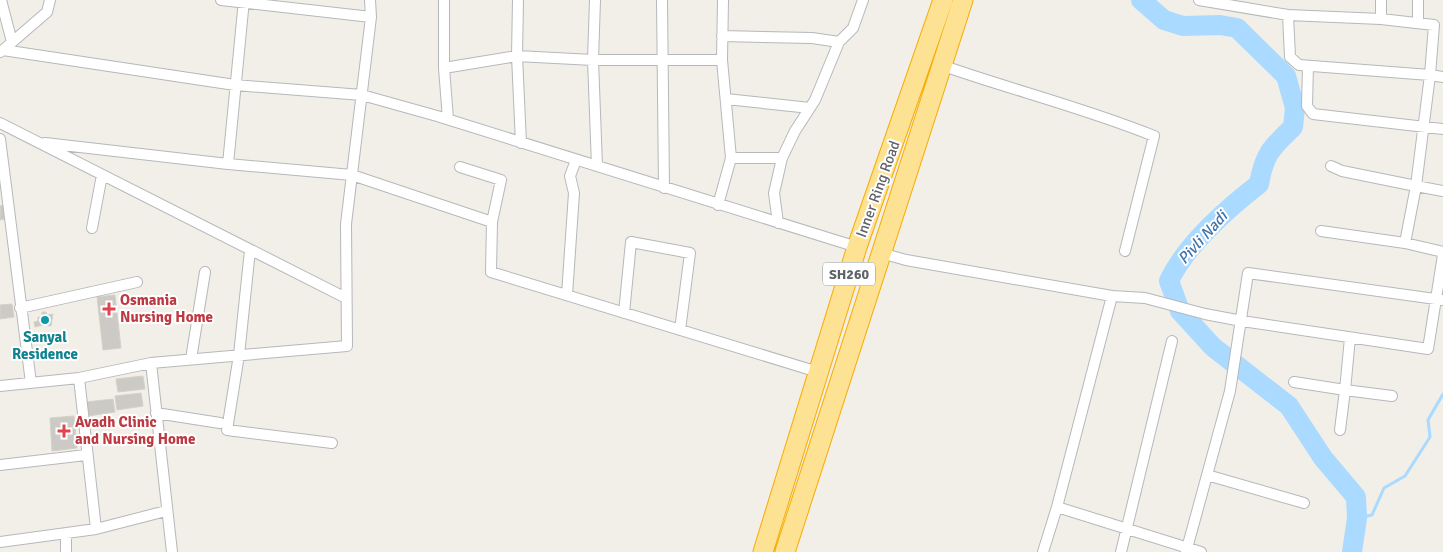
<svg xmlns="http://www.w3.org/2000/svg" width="1443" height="552" font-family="Signika,sans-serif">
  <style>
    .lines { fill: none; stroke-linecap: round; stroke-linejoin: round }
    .stream { stroke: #aadaff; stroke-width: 3 }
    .river { stroke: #aadaff; stroke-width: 20 }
    .building { fill: #cccac5; stroke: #d6d1c6 }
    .street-casing { stroke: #b5b8bc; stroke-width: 12 }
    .highway-casing { stroke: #f9ab00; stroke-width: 21 }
    .street { stroke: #fff; stroke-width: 10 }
    .highway { stroke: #fde293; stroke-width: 19 }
    .health-dot { fill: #e0444e; stroke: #fff; stroke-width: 2 }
    .culture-dot { fill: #0f9aa8; stroke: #fff; stroke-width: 2 }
    .labels { text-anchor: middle; stroke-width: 4; stroke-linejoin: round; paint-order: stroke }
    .shield { fill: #fff; stroke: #8f9295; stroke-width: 1 }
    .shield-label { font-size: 14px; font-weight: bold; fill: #5f6368 }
    .street-label { font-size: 15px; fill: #5f6368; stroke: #fff }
    .health-label { font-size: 15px; font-weight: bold; fill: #be3a42; stroke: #fff; text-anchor: start }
    .culture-label { font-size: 15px; font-weight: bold; fill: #0d838f; stroke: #fff }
    .water-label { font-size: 16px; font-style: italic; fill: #4174aa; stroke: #fff }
  </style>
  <rect width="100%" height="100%" fill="#f1efe8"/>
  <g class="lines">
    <path class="stream" d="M1357,518L1372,515L1384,488L1405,476L1430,437L1428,420L1443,394"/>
    <path class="river" d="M1141,0L1164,20L1183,26L1220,25L1237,28L1286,76L1295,108L1293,127C1272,147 1264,154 1259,184C1228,208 1185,246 1169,281L1180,311L1213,347L1289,406L1323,458L1356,497L1357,518L1352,552"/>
  </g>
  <path class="building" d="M3,205L5,219L0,220V206Z
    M115,295L121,348L103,350L97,297Z
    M12,304L14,317L0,319V305Z
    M42,312H46L47,315L53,314L51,326L43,325L35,327L34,322L38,321V317H42Z
    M143,376L145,389L118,392L116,379Z
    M141,393L143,406L117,410L115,396Z
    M113,399L115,412L88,416L86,402Z
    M74,416L77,448L52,451L50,418Z"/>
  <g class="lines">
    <defs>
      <path id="street" d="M1,0L12,42
        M221,0L371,17
        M244,0L228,164L352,175L492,222L491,272L818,372
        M444,0V68L448,119
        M518,0L517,56L521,143
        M595,0L593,60L597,166
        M662,0L664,188
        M1199,0L1288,15L1290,57L1299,65L1430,75L1416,186L1342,171L1331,166
        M1381,0V19
        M1288,15L1381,19L1434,25L1430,75L1443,77
        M1418,23V0
        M722,36L812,38L839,42
        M3,50L47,12L50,0
        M0,52L3,50L235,85L362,95L437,116L857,247
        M941,65C1012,90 1085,108 1154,136L1125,251
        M1308,66L1307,106L1313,114L1443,129
        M444,68L517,56L593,60H722
        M726,99L810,108
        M0,123L346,298
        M0,139L31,383
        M45,143L228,164
        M731,158H782L795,131L815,100L839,42L853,28L863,0
        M460,167L501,180L492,222
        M1443,191L1416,186L1405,243L1443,252
        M718,205L731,158L722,60L723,0
        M778,223L774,193L782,158
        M92,228L102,175
        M1321,231L1405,243
        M250,250L239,355L227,430L332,443
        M881,253L906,260L1112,296L1057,507L1043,552
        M567,295L574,193L570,176L576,160
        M1112,296L1145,298L1205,314L1242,321L1428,349L1443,255
        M20,308L137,282
        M624,313L631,242L690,253L680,330
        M1350,338L1345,390L1392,396
        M191,359L205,272
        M151,363L347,346L346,224L371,17L370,0
        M1294,382L1345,390L1340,430
        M0,386L79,378L151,363L172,552
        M156,413L220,423
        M0,465L86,455
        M1207,475L1304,503
        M1057,507L1201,552
        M96,529L166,511
        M0,542L96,529L79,378
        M66,552V533
        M1121,552L1172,341
        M1186,552L1230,391L1248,273L1443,300"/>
      <path id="highway" d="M763,552L857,247L943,0
        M785,552L963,0"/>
    </defs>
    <use href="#street" class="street-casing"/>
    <use href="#highway" class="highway-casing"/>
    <use href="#street" class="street"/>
    <use href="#highway" class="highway"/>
  </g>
  <g class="health-dot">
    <path d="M106.5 301.5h5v5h5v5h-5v5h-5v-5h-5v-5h5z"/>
    <path d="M61.5 423.5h5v5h5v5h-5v5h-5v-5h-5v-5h5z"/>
  </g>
  <circle class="culture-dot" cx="45" cy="320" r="5"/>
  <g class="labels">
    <rect class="shield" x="823" y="262.5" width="52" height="23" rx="4"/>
    <g class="shield-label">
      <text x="849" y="279">SH260</text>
    </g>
    <g class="street-label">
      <text transform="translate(878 189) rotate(-70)" y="5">Inner Ring Road</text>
    </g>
    <g class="health-label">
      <text x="120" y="305">Osmania<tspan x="120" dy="17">Nursing Home</tspan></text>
      <text x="75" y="427">Avadh Clinic<tspan x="75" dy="17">and Nursing Home</tspan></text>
    </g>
    <g class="culture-label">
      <text x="45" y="342">Sanyal<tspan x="45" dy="17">Residence</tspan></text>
    </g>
    <g class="water-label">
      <text transform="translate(1202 237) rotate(-48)" y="6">Pivli Nadi</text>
    </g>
  </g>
</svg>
